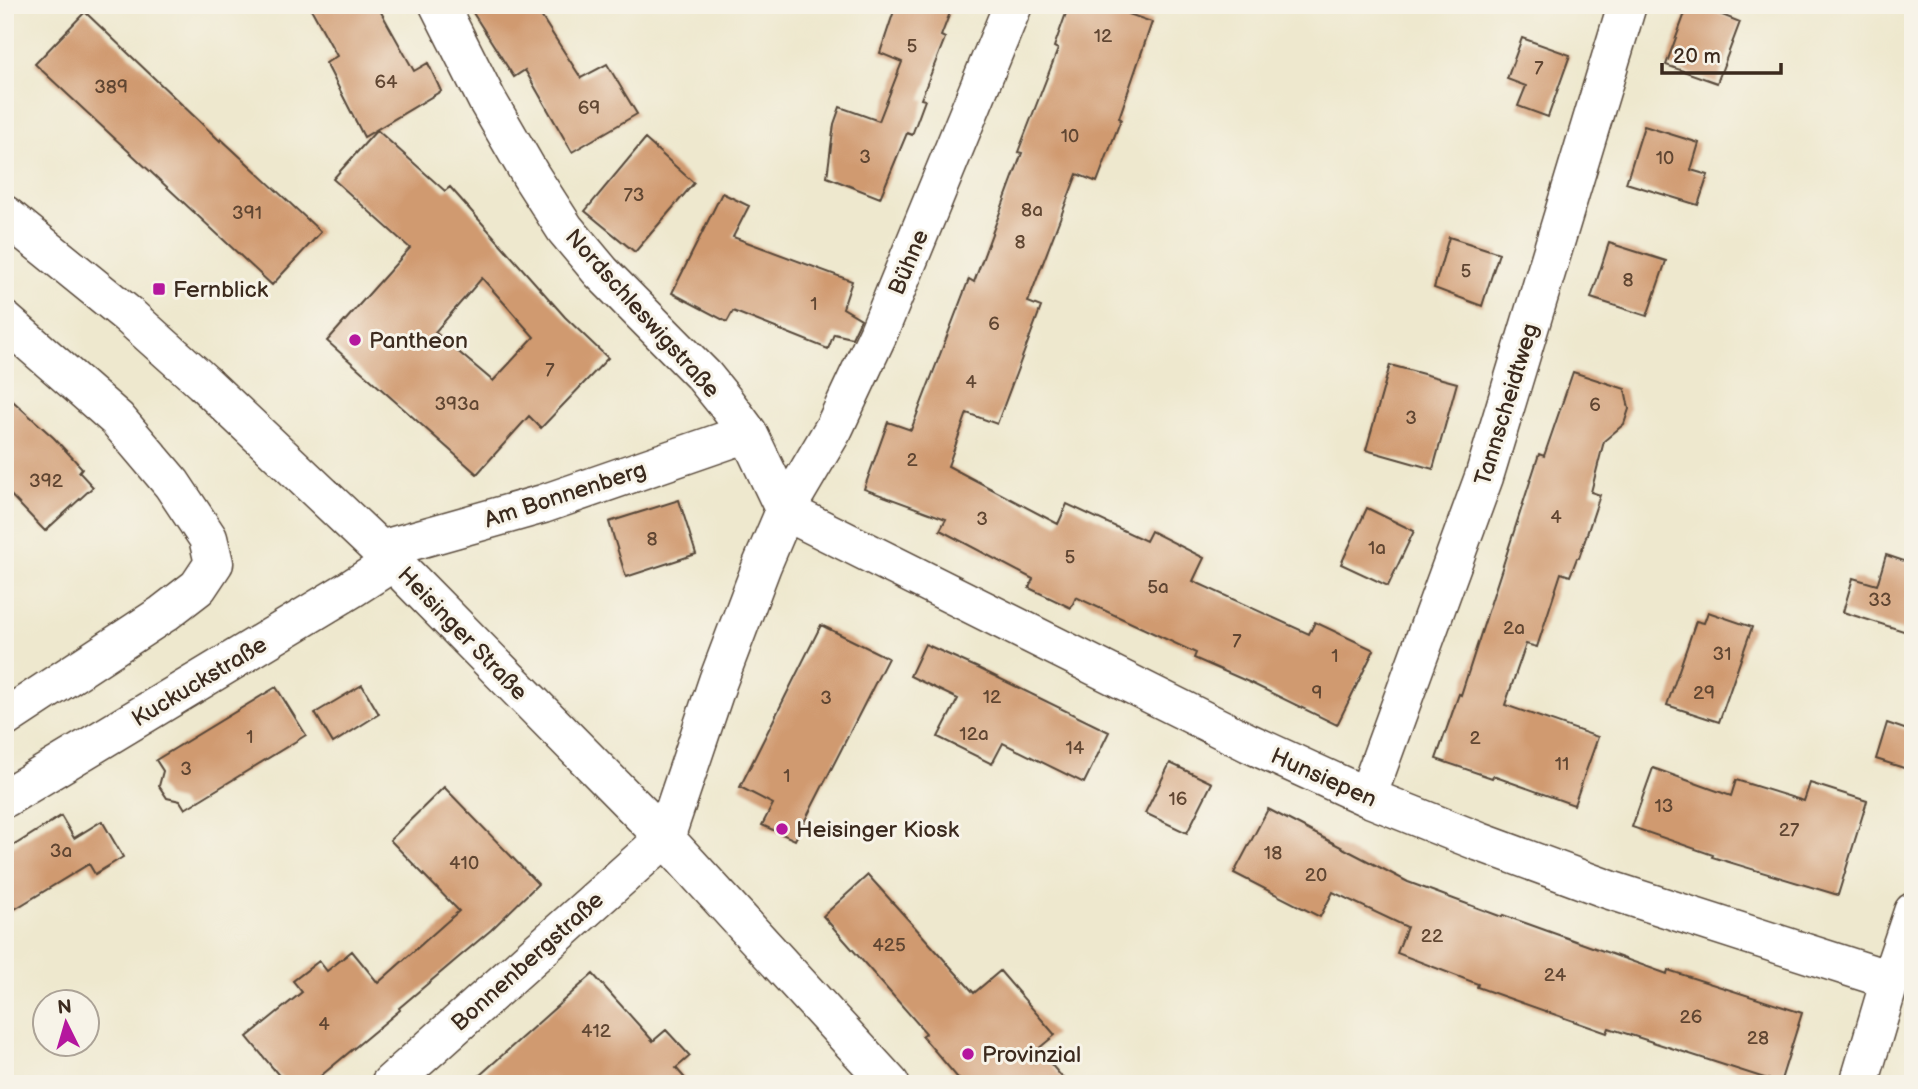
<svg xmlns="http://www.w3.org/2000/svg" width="1918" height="1089" font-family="'Balsamiq Sans',sans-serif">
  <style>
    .building { fill: #d09a70; fill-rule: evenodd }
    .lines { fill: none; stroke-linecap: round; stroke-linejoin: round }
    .minor-casing { stroke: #564638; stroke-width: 41 }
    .major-casing { stroke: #564638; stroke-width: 41 }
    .minor { stroke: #fff; stroke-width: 38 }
    .major { stroke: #fff; stroke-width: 38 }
    .poi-dot { fill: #b5179e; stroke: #f7f3e8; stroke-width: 2.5 }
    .labels { text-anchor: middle; stroke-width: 6; stroke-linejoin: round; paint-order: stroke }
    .number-label { font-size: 19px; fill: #604632 }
    .street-label { font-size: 23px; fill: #3b2a1e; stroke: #f7f3e8 }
    .poi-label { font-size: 23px; fill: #3b2a1e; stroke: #f7f3e8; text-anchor: start }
  </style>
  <rect width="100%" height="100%" fill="#f7f3e8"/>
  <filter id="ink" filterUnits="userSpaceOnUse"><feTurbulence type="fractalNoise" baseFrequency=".0143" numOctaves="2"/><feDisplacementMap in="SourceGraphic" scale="14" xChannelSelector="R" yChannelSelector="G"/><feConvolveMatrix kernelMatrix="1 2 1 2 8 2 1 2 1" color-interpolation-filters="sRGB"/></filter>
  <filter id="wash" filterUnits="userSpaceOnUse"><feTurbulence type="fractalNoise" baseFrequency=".00686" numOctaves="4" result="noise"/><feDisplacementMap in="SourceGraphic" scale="28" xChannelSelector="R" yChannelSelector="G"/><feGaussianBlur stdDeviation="1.57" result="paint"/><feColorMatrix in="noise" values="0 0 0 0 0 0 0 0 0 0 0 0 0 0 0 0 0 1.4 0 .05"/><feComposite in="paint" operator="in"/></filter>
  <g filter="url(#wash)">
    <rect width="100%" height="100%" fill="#eee8ce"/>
    <g id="blocks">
      <path class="building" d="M309,5H377L414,71L428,63L441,91L364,137L326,63L337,56Z
        M468,5H534L581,78L607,64L637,114L572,152L525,70L514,77Z
        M896,5H953L941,36L945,38L921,99L925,100L912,135L907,133L880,198L827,177L834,124L840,107L879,121L902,62L880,53Z
        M1069,5H1103L1152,22L1119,118L1121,119L1097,182L1077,174L1028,302L1041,307L997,424L967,413L948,466L1058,524L1067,504L1146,541L1151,531L1204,558L1193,581L1309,634L1315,622L1374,650L1337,725L1251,683L1194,658L1196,653L1076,597L1071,608L1029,588L1033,579L940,530L946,519L864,489L888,422L911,430L969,279L974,282L1022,153L1018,152L1058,49L1054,47Z
        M1688,5H1697L1740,22L1717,83L1666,65Z
        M85,12L220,141L221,139L321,232L272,285L35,64Z
        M1522,38L1570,55L1548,117L1518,106L1526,86L1507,79Z
        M1644,126L1699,143L1691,170L1708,175L1698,205L1626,183Z
        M377,130L445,191L450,187L565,317L608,358L541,428L529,416L477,474L327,341L410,248L333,179ZM482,278L534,337L493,381L435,332Z
        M645,139L694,183L635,252L585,211Z
        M722,193L749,206L733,237L852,281L843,308L861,319L852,338L834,334L828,349L733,311L727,322L672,293Z
        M1449,237L1499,253L1482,306L1434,288Z
        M1609,243L1666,261L1647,316L1591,298Z
        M1390,365L1457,383L1433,469L1366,450Z
        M1573,372L1625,389L1629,409L1624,424L1604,441L1591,492L1600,495L1579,558H1577L1570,576L1561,573L1537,647L1526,644L1505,705L1598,737L1574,805L1493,776L1492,778L1436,759L1459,694L1461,695L1539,454L1544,456Z
        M5,394L54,438L82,468L79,472L93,487L45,531L5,489Z
        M679,500L696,554L626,577L609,522Z
        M1367,508L1414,531L1388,586L1341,564Z
        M1886,555L1913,564V634L1843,612L1853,578L1877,585Z
        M1708,612L1752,627L1719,722L1667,705L1696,621L1704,623Z
        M821,625L888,658L795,840L762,825L773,804L740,787Z
        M925,644L978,668L1109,732L1084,783L1003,743L992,764L938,737L958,699L910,676Z
        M362,685L379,714L333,743L315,713Z
        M276,687L306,735L185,809L180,801L167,798L159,786L163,771L156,760Z
        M1887,723L1913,732V747L1907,769L1876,759Z
        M1170,763L1212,783L1187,833L1145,813Z
        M1653,768L1731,796L1736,780L1804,801L1810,783L1867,801L1838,895L1712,857L1713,855L1632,827Z
        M444,787L538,884L491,930L399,1008L400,1010L311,1084H286L247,1037L302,992L293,981L319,961L327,971L352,951L378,983L459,911L390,840Z
        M1268,809L1408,882L1502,917L1503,915L1667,974L1668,970L1802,1013L1780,1083L1609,1028L1607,1033L1477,987L1478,984L1397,953L1407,927L1333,892L1320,917L1234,873Z
        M61,816L74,838L102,821L123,857L95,874L89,864L5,915V851Z
        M868,875L974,993L1000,971L1055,1035L1038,1049L1068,1084H963L922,1036L926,1033L823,916Z
        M593,974L653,1041L666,1030L690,1056L676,1068L690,1084H470Z"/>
    </g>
  </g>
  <g filter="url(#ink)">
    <use href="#blocks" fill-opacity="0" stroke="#564638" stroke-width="2"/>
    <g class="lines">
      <defs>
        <path id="minor" d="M439,5L487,100L531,176L565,229L601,272L704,376L725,402L748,433L785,511
          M5,321L117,419L172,484L208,538L214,563L198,587L163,614L5,718
          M785,511L1249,743L1367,797L1480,842L1610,890L1890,980
          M380,550L543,504L748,433
          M1367,797L1484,477L1627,5
          M5,798L351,589L393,562
          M390,1084L665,838L718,681L762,565L785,511L834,428L878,334L1013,5
          M1859,1084L1890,980L1913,912"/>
        <path id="major" d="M5,215L127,314L203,382L393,562L665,838L890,1084"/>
      </defs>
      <use href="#minor" class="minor-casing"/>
      <use href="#major" class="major-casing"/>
      <use href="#minor" class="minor"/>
      <use href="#major" class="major"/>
    </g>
  </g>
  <g class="poi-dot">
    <rect x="152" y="282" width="14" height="14" rx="3.5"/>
    <circle cx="355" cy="340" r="7"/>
    <circle cx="782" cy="829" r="7"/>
    <circle cx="968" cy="1054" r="7"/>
  </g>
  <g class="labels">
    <g class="number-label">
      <text x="1103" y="42">12</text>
      <text x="912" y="52">5</text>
      <text x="1539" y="74">7</text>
      <text x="386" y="88">64</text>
      <text x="111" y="93">389</text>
      <text x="589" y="114">69</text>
      <text x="1070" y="142">10</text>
      <text x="865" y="163">3</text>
      <text x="1665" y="164">10</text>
      <text x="634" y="201">73</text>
      <text x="1032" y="216">8a</text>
      <text x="247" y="219">391</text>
      <text x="1020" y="248">8</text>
      <text x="1466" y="277">5</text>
      <text x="1628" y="286">8</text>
      <text x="814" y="310">1</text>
      <text x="994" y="330">6</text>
      <text x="550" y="376">7</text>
      <text x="971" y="388">4</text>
      <text x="457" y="410">393a</text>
      <text x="1595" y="411">6</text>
      <text x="1411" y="424">3</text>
      <text x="912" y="466">2</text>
      <text x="46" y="487">392</text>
      <text x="1556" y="523">4</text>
      <text x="982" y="525">3</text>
      <text x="652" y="545">8</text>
      <text x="1377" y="554">1a</text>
      <text x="1070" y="563">5</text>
      <text x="1158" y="593">5a</text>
      <text x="1880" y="606">33</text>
      <text x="1514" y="634">2a</text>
      <text x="1237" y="647">7</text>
      <text x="1722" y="660">31</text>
      <text x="1335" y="662">1</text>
      <text x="1317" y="699">9</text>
      <text x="1704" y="699">29</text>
      <text x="992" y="703">12</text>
      <text x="826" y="704">3</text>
      <text x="974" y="740">12a</text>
      <text x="250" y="743">1</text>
      <text x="1475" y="744">2</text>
      <text x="1075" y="754">14</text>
      <text x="1562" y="770">11</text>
      <text x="186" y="775">3</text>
      <text x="787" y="782">1</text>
      <text x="1178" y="805">16</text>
      <text x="1664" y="812">13</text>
      <text x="1789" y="836">27</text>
      <text x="61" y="857">3a</text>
      <text x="1273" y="859">18</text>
      <text x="464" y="869">410</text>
      <text x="1316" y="881">20</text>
      <text x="1432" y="942">22</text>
      <text x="889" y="951">425</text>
      <text x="1555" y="981">24</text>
      <text x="1691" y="1023">26</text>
      <text x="324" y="1030">4</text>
      <text x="596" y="1037">412</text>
      <text x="1758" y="1044">28</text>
    </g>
    <g class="street-label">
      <text transform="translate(908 262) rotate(-67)" y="8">Bühne</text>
      <text transform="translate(643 313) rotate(48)" y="8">Nordschleswigstraße</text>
      <text transform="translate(1506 404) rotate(-73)" y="8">Tannscheidtweg</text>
      <text transform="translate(565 494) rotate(-18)" y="8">Am Bonnenberg</text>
      <text transform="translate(463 633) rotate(46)" y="8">Heisinger Straße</text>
      <text transform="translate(199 681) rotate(-31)" y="8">Kuckuckstraße</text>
      <text transform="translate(1324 777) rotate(24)" y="8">Hunsiepen</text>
      <text transform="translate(527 961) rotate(-42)" y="8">Bonnenbergstraße</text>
    </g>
    <g class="poi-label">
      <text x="173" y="297">Fernblick</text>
      <text x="369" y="348">Pantheon</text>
      <text x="796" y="837">Heisinger Kiosk</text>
      <text x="982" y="1062">Provinzial</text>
    </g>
  </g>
  <rect width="1918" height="1089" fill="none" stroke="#f7f3e8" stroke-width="28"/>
  <g transform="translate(66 1023) rotate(355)"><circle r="33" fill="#f7f3e8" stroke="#aca397" stroke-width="2"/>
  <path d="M0-5L12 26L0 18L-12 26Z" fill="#b5179e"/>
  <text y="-10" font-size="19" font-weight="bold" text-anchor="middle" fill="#3b2a1e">N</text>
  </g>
  <path d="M1662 63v10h119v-10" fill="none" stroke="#3b2a1e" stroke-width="3.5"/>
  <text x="1673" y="63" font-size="21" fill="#3b2a1e" stroke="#f7f3e8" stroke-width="5" paint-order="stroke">20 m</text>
</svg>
